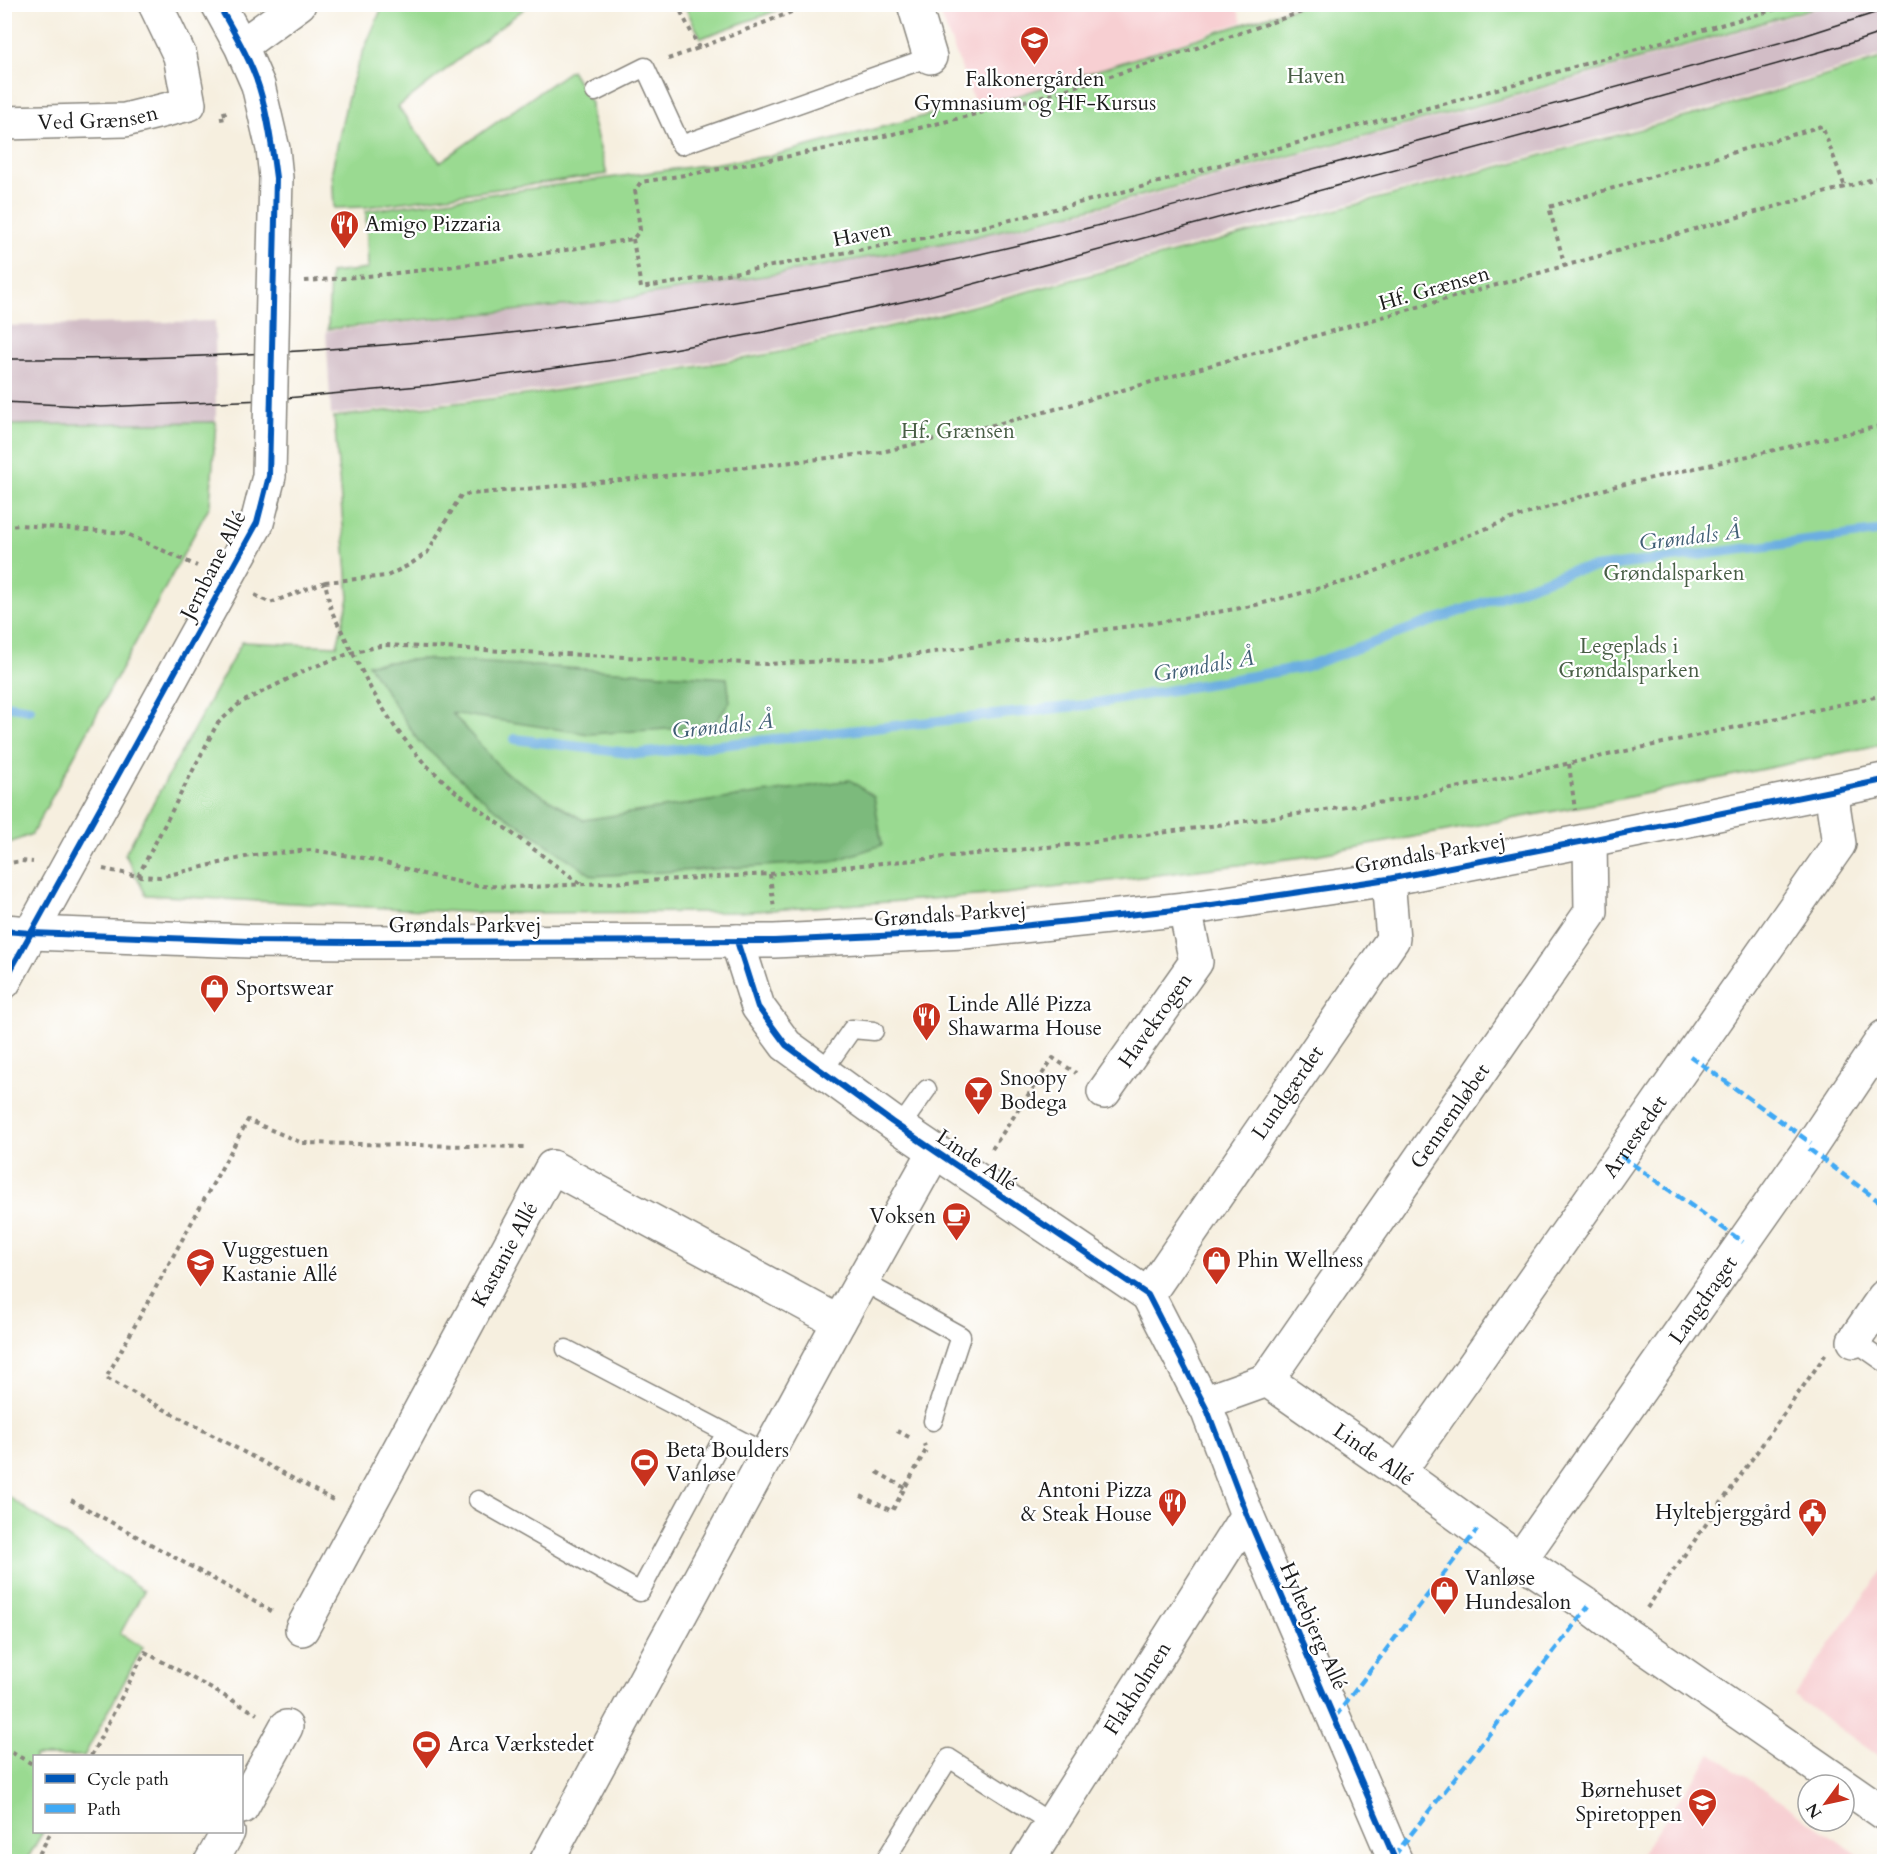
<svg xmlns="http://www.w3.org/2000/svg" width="1889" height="1866" font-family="Cardo,serif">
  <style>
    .built { fill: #f7cfd2 }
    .industrial { fill: #d2bdc6 }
    .green { fill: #9ada91; stroke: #5b7b56; stroke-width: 1.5 }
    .forest { fill: #7bba7b; stroke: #4c6b4c; stroke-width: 1.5 }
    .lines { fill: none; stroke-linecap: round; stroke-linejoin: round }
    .stream { stroke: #6caee1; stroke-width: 10 }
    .service-casing { stroke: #89867e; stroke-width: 21 }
    .minor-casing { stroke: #89867e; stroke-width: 36 }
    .tertiary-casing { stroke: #89867e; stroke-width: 36 }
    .primary-casing { stroke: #89867e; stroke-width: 36 }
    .path { stroke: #89867e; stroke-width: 4; stroke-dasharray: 4.5 4.5; stroke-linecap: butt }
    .service { stroke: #fff; stroke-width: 18 }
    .minor { stroke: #fff; stroke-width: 33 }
    .tertiary { stroke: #fff; stroke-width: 33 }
    .primary { stroke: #fff; stroke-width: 33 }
    .tram { stroke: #1c1c1c; stroke-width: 1.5 }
    .tertiary-bridge-casing { stroke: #89867e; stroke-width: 36; stroke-linecap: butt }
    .tertiary-bridge { stroke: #fff; stroke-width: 33 }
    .quiet { stroke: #3fa9f5; stroke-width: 4.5; stroke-dasharray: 9 4.5; stroke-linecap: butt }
    .cycleway-casing { stroke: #fff; stroke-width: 10 }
    .cycleway { stroke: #0057b8; stroke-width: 6 }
    .labels { text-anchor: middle; stroke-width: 4.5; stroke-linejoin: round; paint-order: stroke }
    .park-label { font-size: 21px; fill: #485e45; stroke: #fff }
    .poi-label { font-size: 21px; fill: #1c1c1c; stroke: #fff; text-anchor: start }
    .street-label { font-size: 21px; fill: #1c1c1c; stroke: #fff }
    .water-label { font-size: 22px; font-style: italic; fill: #405e75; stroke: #fff }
  </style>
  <rect width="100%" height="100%" fill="#fff"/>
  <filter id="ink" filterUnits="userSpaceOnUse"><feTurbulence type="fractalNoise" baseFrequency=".0167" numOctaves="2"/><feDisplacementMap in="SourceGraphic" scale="12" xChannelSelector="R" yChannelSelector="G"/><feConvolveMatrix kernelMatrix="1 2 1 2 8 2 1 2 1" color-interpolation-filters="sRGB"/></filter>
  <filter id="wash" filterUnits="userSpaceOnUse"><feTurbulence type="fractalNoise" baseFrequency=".008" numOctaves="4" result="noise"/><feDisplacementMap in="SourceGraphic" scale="24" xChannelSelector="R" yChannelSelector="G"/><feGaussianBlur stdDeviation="1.35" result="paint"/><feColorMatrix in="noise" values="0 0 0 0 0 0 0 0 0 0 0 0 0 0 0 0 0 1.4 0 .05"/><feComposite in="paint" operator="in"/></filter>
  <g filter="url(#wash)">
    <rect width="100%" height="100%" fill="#f6efdf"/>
    <path class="built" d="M937,5H1236L1242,22L977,109Z
      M1884,1567V1760L1794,1696Z
      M1712,1753L1808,1821L1868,1861H1636Z"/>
    <path class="industrial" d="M1829,5H1884V55L1724,104L938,312L776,350L542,390L331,415L326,331L612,302L801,271L965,240L1126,202L1509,99Z
      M215,321L216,422L5,425V326Z"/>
    <path class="green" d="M1306,4L1823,5L1509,97L1125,200L965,239L801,270L612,301L328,329L330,273L368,269L366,211L770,156L944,111L966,112Z
      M522,5L525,8L398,107L440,162L571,70L591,103L592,119L607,174L366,207L334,208L332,170L347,100L358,64L383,5Z
      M684,5H792L701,38Z
      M1884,58V744L1610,801L1304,857L1004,894L740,912L480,913L146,895L125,854L242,642L337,646L349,598L334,417L543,393L776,353L939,315L1724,107Z
      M216,422L210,505L32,834L5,845V425Z
      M5,1494L144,1591L120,1634L143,1647L84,1756H34V1832H43L26,1861H5Z"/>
    <path class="forest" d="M422,659L727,678L730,702L713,726L589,734L452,713L504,772L583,820L850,780L874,797L882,845L831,862L593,876L490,805L419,742L368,664Z"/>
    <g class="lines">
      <path class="stream" d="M4,705L30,709
        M515,739L637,754L1085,705L1304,667L1571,571L1884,531"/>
    </g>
  </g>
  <g filter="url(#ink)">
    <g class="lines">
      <defs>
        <path id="service" d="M595,92L645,67L681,145L930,57
          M822,1072L852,1029L874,1031
          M900,1127L927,1089
          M862,1281L961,1336L933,1421
          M1854,1341L1884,1362
          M566,1349L767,1454
          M478,1500L640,1592L726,1432
          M884,1862L949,1758L1051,1823"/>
        <g id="minor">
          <path d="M914,4L930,57"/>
          <path id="s1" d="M4,123L125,120L189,104L180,56L155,4"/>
          <path d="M737,941L758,1007L786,1045L892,1122L1148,1295L1208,1412L1247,1515L1396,1862"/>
          <path id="s2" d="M1104,1092L1196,962L1185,909"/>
          <path id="s3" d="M1148,1295L1393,939L1388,879"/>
          <path d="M1854,1341L1884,1297"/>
          <path id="s4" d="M1267,1380L1591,912L1590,840"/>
          <path id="s5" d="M1203,1403L1267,1380L1399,1472L1520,1560L1589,1606L1627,1635L1884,1813"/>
          <path id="s6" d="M1399,1472L1621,1156L1839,844L1831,791"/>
          <path id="s7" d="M1520,1560L1809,1149L1884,1037"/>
          <path id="s8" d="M302,1629L552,1167L839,1322"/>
          <path d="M242,1807L286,1727"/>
          <path d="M211,1862L228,1832"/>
          <path d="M546,1862L839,1322L935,1151"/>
          <path id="s9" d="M1027,1862L1247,1515"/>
        </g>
        <path id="tertiary" d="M218,4L241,46L258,85L273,149L276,178L273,293
          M241,46L299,4
          M4,982L257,523L269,476"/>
        <path id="primary" d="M4,931L31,933L249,941L353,942L774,941L964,932L1185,909L1388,879L1590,840L1884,780"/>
      </defs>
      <use href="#service" class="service-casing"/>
      <use href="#minor" class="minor-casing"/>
      <use href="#tertiary" class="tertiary-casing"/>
      <use href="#primary" class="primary-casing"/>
      <path class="path" d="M677,4L699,48L812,4
        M668,59L699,48
        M220,119L226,118L223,108
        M633,239L641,288L750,270L978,228L1043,212L1134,189L1350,128L1455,101L1794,4
        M1565,267L1549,207L1822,126L1845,187
        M305,281C415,274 524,257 633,239L640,230L635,190L641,182C791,159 939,127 1084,84C1165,60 1245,31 1325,4
        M4,526L20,525L125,533L197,566
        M325,582L387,576L409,565L427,553L461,495L685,474L882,452L1034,415L1884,176
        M255,595L270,603L325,582L331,610L371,689L396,729L424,763L456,792L581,884
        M1569,764L1575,810
        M4,864L21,861L33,862
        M103,869L138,876L160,877L254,855L312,850L376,860L423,874L477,886L533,887L770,874L1088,843L1405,799L1884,695
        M770,874L774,910
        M138,876L217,724L240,703L308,669L351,653L384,645L766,664L888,658L1154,623L1252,606L1355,579L1511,519L1612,487L1884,425
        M992,1149L1053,1058L1076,1073
        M897,1431L913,1439
        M877,1472L905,1488
        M861,1496L892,1511L926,1450L924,1444
        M71,1500L275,1613
        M333,1500L106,1378L248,1120L302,1143L525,1147
        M1647,1608L1826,1354
        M4,1748L34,1765
        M91,1756L145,1652L257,1714
        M35,1862L51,1832"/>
      <use href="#service" class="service"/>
      <use href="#minor" class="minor"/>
      <use href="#tertiary" class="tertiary"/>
      <use href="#primary" class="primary"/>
      <path class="tram" d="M4,359C317,361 630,330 935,264C1061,237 1185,203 1309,170C1472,127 1634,82 1797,38L1884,10
        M4,402L101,407L264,400L431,385L614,360L769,331L929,296L1536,132L1848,44L1884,32"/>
      <defs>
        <path id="tertiary-bridge" d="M269,476L273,293"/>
      </defs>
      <use href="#tertiary-bridge" class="tertiary-bridge-casing"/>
      <use href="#tertiary-bridge" class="tertiary-bridge"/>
      <path class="quiet" d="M1690,1056L1811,1143
        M1809,1149L1884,1205
        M1621,1156L1743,1242
        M1335,1717L1477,1530
        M1394,1856L1589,1606"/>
      <defs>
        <path id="cycleway" d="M4,931L31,933L249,941L353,942L774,941L964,932L1185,909L1388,879L1590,840L1884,780
          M737,941L758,1007L786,1045L892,1122L1148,1295L1208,1412L1247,1515L1396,1862
          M4,982L257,523L269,476L276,178C272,147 268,116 259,87C250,58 233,31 218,4"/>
      </defs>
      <use href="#cycleway" class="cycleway-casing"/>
      <use href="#cycleway" class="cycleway"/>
    </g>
  </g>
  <defs>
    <symbol id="school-pin" viewBox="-11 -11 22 30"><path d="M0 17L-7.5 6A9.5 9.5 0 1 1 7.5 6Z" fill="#c8321e" stroke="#fff"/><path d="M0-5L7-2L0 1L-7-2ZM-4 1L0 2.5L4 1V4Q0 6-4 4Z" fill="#fff"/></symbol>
    <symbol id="restaurant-pin" viewBox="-11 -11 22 30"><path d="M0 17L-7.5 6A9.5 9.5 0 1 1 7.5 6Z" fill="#c8321e" stroke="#fff"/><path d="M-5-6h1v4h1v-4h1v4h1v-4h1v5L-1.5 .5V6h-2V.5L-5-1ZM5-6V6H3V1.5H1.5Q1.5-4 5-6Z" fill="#fff"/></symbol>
    <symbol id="shop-pin" viewBox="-11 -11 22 30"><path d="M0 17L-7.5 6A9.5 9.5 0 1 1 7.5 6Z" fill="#c8321e" stroke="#fff"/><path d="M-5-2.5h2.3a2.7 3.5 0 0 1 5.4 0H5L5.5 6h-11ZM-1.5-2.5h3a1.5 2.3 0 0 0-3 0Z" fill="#fff"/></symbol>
    <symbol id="bar-pin" viewBox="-11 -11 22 30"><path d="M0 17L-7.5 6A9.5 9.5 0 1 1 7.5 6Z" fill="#c8321e" stroke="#fff"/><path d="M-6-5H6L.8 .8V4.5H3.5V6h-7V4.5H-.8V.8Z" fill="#fff"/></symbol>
    <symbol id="cafe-pin" viewBox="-11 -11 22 30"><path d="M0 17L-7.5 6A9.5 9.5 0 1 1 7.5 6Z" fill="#c8321e" stroke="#fff"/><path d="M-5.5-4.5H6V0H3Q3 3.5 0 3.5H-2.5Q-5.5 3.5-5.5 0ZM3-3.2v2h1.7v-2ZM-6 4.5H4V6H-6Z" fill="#fff"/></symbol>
    <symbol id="stadium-pin" viewBox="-11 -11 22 30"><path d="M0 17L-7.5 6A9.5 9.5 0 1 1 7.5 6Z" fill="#c8321e" stroke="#fff"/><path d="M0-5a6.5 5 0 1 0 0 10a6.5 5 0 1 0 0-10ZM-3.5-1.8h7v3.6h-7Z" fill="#fff"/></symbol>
    <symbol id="civic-pin" viewBox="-11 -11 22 30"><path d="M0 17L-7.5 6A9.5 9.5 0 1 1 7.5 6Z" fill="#c8321e" stroke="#fff"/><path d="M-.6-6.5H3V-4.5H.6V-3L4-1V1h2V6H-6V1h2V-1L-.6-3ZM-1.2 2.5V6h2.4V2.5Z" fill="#fff"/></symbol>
  </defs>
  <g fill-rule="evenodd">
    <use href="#school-pin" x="1018" y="24" width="33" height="45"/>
    <use href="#restaurant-pin" x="328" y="208" width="33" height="45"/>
    <use href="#shop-pin" x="198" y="972" width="33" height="45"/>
    <use href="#restaurant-pin" x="910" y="1000" width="33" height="45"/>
    <use href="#bar-pin" x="962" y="1074" width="33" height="45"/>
    <use href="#cafe-pin" x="940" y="1200" width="33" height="45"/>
    <use href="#shop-pin" x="1200" y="1244" width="33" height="45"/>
    <use href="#school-pin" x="184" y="1246" width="33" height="45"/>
    <use href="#stadium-pin" x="628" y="1446" width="33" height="45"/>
    <use href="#restaurant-pin" x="1156" y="1486" width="33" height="45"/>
    <use href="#civic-pin" x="1796" y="1496" width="33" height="45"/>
    <use href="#shop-pin" x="1428" y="1574" width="33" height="45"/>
    <use href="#stadium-pin" x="410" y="1728" width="33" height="45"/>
    <use href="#school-pin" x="1686" y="1786" width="33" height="45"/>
  </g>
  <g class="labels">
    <g class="park-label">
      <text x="1316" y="83">Haven</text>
      <text x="958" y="438">Hf. Grænsen</text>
      <text x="1674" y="580">Grøndalsparken</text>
      <text x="1629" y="653">Legeplads i<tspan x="1629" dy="24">Grøndalsparken</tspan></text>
    </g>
    <g class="poi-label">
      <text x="1035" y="86" text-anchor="middle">Falkonergården<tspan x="1035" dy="24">Gymnasium og HF-Kursus</tspan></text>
      <text x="365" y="231">Amigo Pizzaria</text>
      <text x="236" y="995">Sportswear</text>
      <text x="948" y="1011">Linde Allé Pizza<tspan x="948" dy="24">Shawarma House</tspan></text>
      <text x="1000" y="1085">Snoopy<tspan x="1000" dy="24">Bodega</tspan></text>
      <text x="936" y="1223" text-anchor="end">Voksen</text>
      <text x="222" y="1257">Vuggestuen<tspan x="222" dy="24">Kastanie Allé</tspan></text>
      <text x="1237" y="1267">Phin Wellness</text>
      <text x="666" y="1457">Beta Boulders<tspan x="666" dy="24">Vanløse</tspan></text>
      <text x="1152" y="1497" text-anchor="end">Antoni Pizza<tspan x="1152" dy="24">&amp; Steak House</tspan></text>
      <text x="1791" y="1519" text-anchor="end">Hyltebjerggård</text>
      <text x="1465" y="1585">Vanløse<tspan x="1465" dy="24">Hundesalon</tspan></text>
      <text x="448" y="1751">Arca Værkstedet</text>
      <text x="1682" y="1797" text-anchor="end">Børnehuset<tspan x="1682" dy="24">Spiretoppen</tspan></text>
    </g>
    <g class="street-label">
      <text dy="7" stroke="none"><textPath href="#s1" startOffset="94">Ved Grænsen</textPath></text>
      <text transform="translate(862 234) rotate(-11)" y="7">Haven</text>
      <text transform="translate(1434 288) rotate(-16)" y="7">Hf. Grænsen</text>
      <text transform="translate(213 565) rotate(-63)" y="7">Jernbane Allé</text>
      <text transform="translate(1430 853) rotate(-10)" y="7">Grøndals Parkvej</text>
      <text transform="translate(950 914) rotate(-4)" y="7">Grøndals Parkvej</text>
      <text x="465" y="932">Grøndals Parkvej</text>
      <text dy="7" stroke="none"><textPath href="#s2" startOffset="88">Havekrogen</textPath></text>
      <text dy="7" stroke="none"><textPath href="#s3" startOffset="246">Lundgærdet</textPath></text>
      <text dy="7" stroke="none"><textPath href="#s4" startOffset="321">Gennemløbet</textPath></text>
      <text dy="7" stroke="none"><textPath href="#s6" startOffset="410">Arnestedet</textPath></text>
      <text transform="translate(977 1160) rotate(34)" y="7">Linde Allé</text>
      <text dy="7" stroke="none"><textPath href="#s8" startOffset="426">Kastanie Allé</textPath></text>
      <text dy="7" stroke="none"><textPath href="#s7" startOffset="318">Langdraget</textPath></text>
      <text dy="7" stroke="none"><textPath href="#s5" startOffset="198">Linde Allé</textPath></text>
      <text transform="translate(1314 1626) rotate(66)" y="7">Hyltebjerg Allé</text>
      <text dy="7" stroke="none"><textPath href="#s9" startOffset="206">Flakholmen</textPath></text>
    </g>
    <g class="water-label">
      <text transform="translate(1690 536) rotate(-7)" y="8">Grøndals Å</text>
      <text transform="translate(1204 665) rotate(-10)" y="8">Grøndals Å</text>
      <text transform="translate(723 725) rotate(-6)" y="8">Grøndals Å</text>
    </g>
  </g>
  <rect width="1889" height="1866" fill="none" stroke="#fff" stroke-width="24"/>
  <rect x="33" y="1755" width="210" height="78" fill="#ffffff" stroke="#a4a4a4" stroke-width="1.5"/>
  <rect x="45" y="1774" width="30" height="9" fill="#0057b8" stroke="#a4a4a4" stroke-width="1.5"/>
  <text x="87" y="1785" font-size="18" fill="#1c1c1c">Cycle path</text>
  <rect x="45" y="1804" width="30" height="9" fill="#3fa9f5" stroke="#a4a4a4" stroke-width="1.5"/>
  <text x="87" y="1815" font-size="18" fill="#1c1c1c">Path</text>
  <g transform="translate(1826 1803) rotate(237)"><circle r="28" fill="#ffffff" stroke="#a4a4a4" stroke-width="1.5"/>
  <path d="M0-4.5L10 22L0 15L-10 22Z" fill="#c8321e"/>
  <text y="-9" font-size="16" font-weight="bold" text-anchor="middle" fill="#1c1c1c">N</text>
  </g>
</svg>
